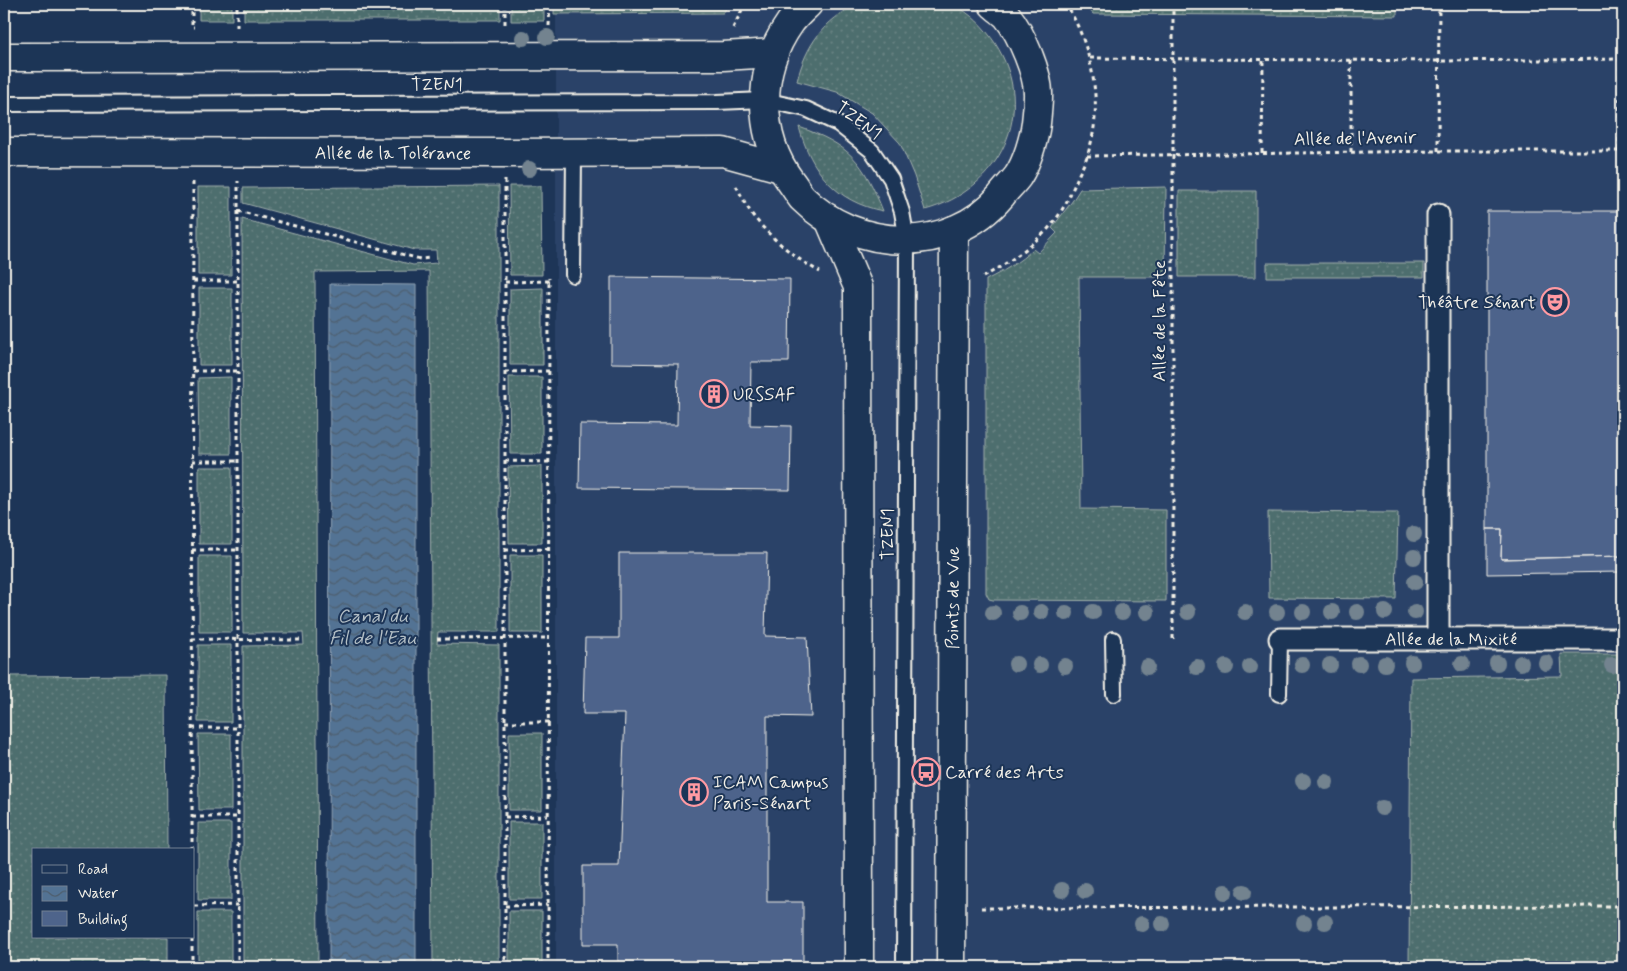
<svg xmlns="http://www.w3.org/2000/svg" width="1627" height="971" font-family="Mynerve,sans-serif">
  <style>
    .built { fill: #2c4367 }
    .grass { fill: url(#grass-dots); stroke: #a1b0ab }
    .water { fill: url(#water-waves); stroke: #93a5b6 }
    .building { fill: #4e648b; stroke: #f4f1e8 }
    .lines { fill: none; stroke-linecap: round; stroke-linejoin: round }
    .service-casing { stroke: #f4f1e8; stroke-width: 18 }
    .pedestrian-casing { stroke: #f4f1e8; stroke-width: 25 }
    .minor-casing { stroke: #f4f1e8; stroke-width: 31 }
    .path { stroke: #f4f1e8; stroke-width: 3; stroke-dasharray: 4 4; stroke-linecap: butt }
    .service { stroke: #1d3557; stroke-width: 14 }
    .pedestrian { stroke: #1d3557; stroke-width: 21 }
    .minor { stroke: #1d3557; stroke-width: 28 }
    .tree { fill: #73838f }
    .labels { text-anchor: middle; stroke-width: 4; stroke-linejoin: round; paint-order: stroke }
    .street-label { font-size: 18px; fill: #f4f1e8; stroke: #1d3557 }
    .poi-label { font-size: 18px; fill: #f4f1e8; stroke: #1d3557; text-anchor: start }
    .water-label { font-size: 19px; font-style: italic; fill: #b4bfc6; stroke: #1d3557 }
  </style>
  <defs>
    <pattern id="grass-dots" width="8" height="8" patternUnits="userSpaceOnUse" patternTransform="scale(1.25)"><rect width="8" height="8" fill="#4e6e6e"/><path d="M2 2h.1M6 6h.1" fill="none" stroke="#688383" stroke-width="1.8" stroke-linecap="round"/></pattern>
    <pattern id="water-waves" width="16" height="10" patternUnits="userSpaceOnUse" patternTransform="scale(1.25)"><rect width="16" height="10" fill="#537394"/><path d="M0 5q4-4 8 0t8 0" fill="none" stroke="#4e5e6d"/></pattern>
  </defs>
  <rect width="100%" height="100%" fill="#1d3557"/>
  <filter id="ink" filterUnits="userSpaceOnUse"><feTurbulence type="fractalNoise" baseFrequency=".02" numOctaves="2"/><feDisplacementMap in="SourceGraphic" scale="10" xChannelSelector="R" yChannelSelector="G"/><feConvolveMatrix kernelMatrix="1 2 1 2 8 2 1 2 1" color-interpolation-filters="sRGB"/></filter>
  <g filter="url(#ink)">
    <path class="built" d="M556,4H1623V967H556Z"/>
    <path class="grass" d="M199,4H232V20H199Z
      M244,4H500V20H244Z
      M511,4H544V21H511Z
      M554,4H729L723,13L554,14Z
      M858,4C881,4 904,4 927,4C934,4 946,2 953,5C970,12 985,28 995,43C1039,111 1000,190 925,210L914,176L900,143L872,113L837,92L797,81C806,45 824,20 858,4Z
      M1085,4H1397V16L1093,14Z
      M799,127C850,145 863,161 883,211C836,202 811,171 799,127Z
      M499,186V632H438L437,644L499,645V967H433L429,271L315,272L318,967H243V646L304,645L303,633H243L242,219L413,265L437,263L436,250H414L243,203V188Z
      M509,186H541L542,275H510Z
      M198,187H231V275H198Z
      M1166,187L1165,277H1079L1081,509L1166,510V601L993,600L989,599L986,593V280C1002,272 1020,262 1033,249L1038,253L1057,233L1052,228L1073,200L1080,189Z
      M1179,191H1256V277H1179Z
      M1267,263H1424V277H1267Z
      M199,288H232V365H199Z
      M543,288V365H510V289Z
      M231,377V454H199L198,378Z
      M509,377H542V454H510Z
      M542,466V543H509L508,467Z
      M199,467H232V544H199Z
      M1268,512L1398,513L1396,599L1269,598Z
      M510,555H542V633H510Z
      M199,556H232V632H199Z
      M198,645H231V722H198Z
      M1561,654H1623V967H1409L1411,678L1562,676Z
      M166,675L167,850H34V937H168V967H4V676Z
      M509,733H542V810H509Z
      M198,734H231V810H199Z
      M509,822H542V899H509Z
      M198,823H231V900H198Z
      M509,911H542V967H509Z
      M198,912H231V967H198Z"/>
    <path class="water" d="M330,284L416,285V967H329Z"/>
    <path class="building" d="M1487,211H1623V393H1620L1623,556L1501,559L1502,529H1487Z
      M611,277L790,279L789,362H751L750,425L791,426L790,490L579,488L580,424L677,425L678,364L611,363Z
      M1487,529H1502L1501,559L1623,556V572L1487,574Z
      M619,553H767L765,636L807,637L811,717L767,716V902H803V967H618V944H583V866H619L625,714H583L585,638H619Z"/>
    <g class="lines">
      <defs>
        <path id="service" d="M4,104L717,102L764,100L806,109L838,124L872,151L891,179L902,212L907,240L904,967
          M573,275L574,153
          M1113,639L1114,694
          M1279,694L1280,639"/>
        <g id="pedestrian">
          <path d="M1438,215V639"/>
          <path id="s1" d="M1280,639H1623"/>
        </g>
        <g id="minor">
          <path d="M808,4C802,10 795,16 790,23C756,71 757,136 791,182C795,187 798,193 802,198C856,252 950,256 1001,196C1006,189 1013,183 1018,176C1027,162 1034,139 1036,123C1037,114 1038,105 1038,96C1039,75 1021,33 1007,16C1003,12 997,8 993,4"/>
          <path d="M4,57L723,56L774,53"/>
          <path id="s2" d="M4,152L505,153L723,152L781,168"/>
          <path d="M829,219L858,287L859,967"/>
          <path id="s3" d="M951,967L954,230"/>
        </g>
      </defs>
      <use href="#service" class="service-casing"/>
      <use href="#pedestrian" class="pedestrian-casing"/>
      <use href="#minor" class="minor-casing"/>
      <path class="path" d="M192,4V27H194
        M505,4V27
        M549,26L550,4
        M237,27V4
        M733,28L745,4
        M1090,58L1439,61L1623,59
        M1351,60V152
        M1619,150L1620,59
        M1438,151L1439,4
        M1262,153L1263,60
        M1087,156L1438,151H1623
        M505,180V967
        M736,186C742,196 747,208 754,217C772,239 795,258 820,272
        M238,211L420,259L431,258
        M983,277C1007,264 1028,249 1047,230C1062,214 1071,194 1079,174C1083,166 1087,158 1089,150C1104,103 1091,44 1066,4
        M193,281H238
        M505,282L549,281
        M193,371H238
        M505,372L549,371
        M192,461H238
        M505,461L549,462
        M192,550H238
        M505,550L549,549
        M192,639L300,640
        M437,639L549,638
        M1173,639V4
        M505,722H549
        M192,728H238
        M192,817H238
        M505,817L548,816
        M192,850L193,181
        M194,906L238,905
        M505,906L548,905
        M981,908L1623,906
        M192,967V937
        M238,967V181
        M548,967L549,278"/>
      <use href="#service" class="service"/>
      <use href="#pedestrian" class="pedestrian"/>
      <use href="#minor" class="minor"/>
    </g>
    <g class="tree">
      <circle cx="547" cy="37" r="8"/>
      <circle cx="523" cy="38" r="8"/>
      <circle cx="529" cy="169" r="8"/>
      <circle cx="1414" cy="534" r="8"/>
      <circle cx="1414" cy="557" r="8"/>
      <circle cx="1415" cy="582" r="8"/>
      <circle cx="1041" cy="612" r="8"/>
      <circle cx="1093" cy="612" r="8"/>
      <circle cx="1122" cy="612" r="8"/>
      <circle cx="1147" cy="612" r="8"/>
      <circle cx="1188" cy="612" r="8"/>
      <circle cx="1245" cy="612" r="8"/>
      <circle cx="1277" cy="612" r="8"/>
      <circle cx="1303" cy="612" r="8"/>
      <circle cx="1332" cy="612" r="8"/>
      <circle cx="1357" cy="612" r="8"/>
      <circle cx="1385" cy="612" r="8"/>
      <circle cx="1415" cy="612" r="8"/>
      <circle cx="993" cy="613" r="8"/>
      <circle cx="1020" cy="613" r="8"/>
      <circle cx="1066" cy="613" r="8"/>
      <circle cx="1412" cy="663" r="8"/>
      <circle cx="1497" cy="663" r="8"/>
      <circle cx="1521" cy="663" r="8"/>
      <circle cx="1546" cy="663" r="8"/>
      <circle cx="1016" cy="664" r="8"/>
      <circle cx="1359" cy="664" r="8"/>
      <circle cx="1385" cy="664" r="8"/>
      <circle cx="1462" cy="664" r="8"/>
      <circle cx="1040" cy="665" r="8"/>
      <circle cx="1302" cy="665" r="8"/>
      <circle cx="1330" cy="665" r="8"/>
      <circle cx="1612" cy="665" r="8"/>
      <circle cx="1065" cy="666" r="8"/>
      <circle cx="1147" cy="667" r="8"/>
      <circle cx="1197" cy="667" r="8"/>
      <circle cx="1226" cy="667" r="8"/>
      <circle cx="1250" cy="667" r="8"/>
      <circle cx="1303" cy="781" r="8"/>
      <circle cx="1326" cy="782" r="8"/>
      <circle cx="1382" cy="808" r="8"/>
      <circle cx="1062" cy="890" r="8"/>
      <circle cx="1085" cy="891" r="8"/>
      <circle cx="1225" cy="892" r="8"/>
      <circle cx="1244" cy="892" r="8"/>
      <circle cx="1325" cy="922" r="8"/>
      <circle cx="1304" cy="923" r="8"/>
      <circle cx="1142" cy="924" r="8"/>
      <circle cx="1162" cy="924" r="8"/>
    </g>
  </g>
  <defs>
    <symbol id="theatre-ring" viewBox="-11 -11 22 22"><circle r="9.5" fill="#1d3557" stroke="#ff9aa2" stroke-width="1.5"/><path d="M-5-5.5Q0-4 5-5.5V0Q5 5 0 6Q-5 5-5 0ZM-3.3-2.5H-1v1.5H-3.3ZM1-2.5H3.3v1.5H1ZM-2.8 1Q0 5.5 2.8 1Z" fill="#ff9aa2"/></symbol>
    <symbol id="building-ring" viewBox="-11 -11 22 22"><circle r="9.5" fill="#1d3557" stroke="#ff9aa2" stroke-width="1.5"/><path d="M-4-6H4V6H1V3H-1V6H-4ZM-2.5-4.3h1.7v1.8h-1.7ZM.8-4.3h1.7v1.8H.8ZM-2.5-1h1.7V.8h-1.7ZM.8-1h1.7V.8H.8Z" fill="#ff9aa2"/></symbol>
    <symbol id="bus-ring" viewBox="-11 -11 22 22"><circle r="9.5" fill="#1d3557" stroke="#ff9aa2" stroke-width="1.5"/><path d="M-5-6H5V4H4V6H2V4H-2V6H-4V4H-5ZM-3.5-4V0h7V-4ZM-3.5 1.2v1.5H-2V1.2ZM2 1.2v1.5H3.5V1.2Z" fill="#ff9aa2"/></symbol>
  </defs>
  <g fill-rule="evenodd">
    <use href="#theatre-ring" x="1539" y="286" width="32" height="32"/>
    <use href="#building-ring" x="698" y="378" width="32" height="32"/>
    <use href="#bus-ring" x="910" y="756" width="32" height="32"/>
    <use href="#building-ring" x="678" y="776" width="32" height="32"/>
  </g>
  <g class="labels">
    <g class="street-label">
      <text x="437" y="90">TZEN1</text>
      <text transform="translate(859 120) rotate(36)" y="6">TZEN1</text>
      <text transform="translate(1355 138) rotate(-1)" y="6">Allée de l'Avenir</text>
      <text dy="6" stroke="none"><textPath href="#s2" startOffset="389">Allée de la Tolérance</textPath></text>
      <text transform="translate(1159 321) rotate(-90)" y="6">Allée de la Fête</text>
      <text transform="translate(887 534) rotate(-90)" y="6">TZEN1</text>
      <text dy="6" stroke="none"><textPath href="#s3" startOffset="369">Points de Vue</textPath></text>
      <text dy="6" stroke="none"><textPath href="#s1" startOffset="171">Allée de la Mixité</textPath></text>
    </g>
    <g class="poi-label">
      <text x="1536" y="308" text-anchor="end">Théâtre Sénart</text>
      <text x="733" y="400">URSSAF</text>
      <text x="945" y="778">Carré des Arts</text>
      <text x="713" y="788">ICAM Campus<tspan x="713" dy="21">Paris-Sénart</tspan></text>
    </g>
    <g class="water-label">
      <text x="373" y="622">Canal du<tspan x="373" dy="22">Fil de l'Eau</tspan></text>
    </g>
  </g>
  <rect width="1627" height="971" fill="none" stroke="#1d3557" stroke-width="20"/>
  <rect x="10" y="10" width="1607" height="951" fill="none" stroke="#f4f1e8" stroke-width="2" filter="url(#ink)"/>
  <rect x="32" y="848" width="162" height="90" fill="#1d3557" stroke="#738091"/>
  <rect x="42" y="865" width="25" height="8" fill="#1d3557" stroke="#738091"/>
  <text x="78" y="874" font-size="15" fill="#f4f1e8">Road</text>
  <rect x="42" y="886" width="25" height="15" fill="url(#water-waves)" stroke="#738091"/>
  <text x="78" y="898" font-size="15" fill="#f4f1e8">Water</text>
  <rect x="42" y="911" width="25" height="15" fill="#4e648b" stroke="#738091"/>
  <text x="78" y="924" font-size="15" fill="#f4f1e8">Building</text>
</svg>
